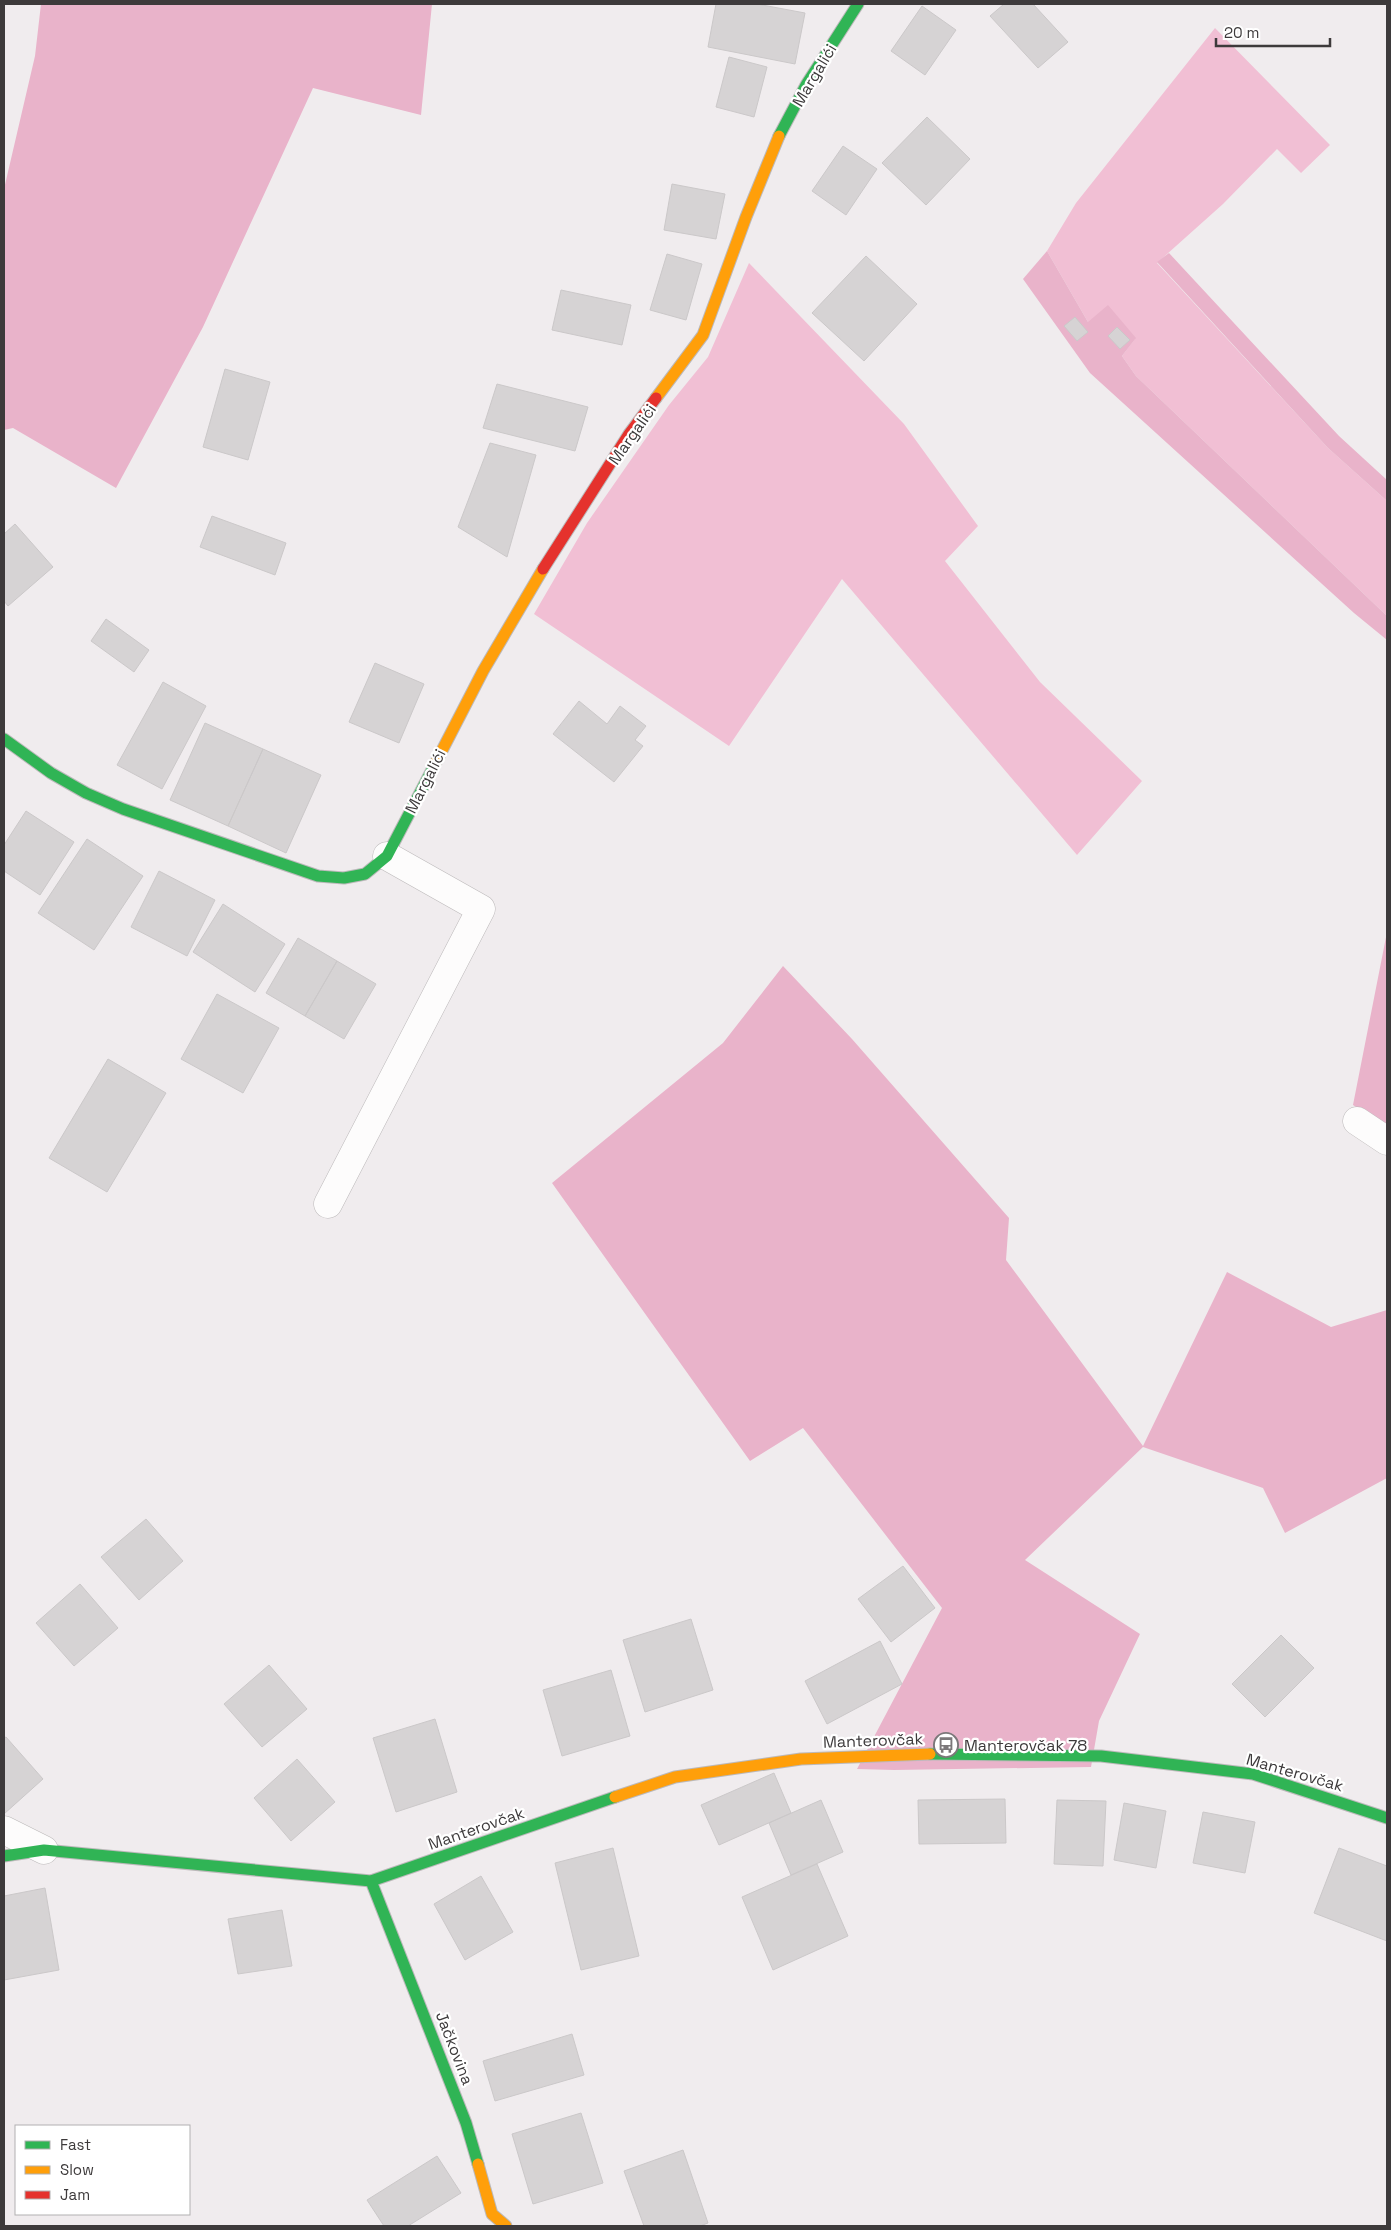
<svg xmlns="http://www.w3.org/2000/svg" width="1391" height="2230" font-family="'Space Grotesk',sans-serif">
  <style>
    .green { fill: #f1bfd4 }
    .forest { fill: #e9b3ca }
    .building { fill: #d6d3d4; stroke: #cbc8c9 }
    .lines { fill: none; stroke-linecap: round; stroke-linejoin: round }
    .street-casing { stroke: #bcb9ba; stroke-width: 29 }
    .fast-casing { stroke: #bcb9ba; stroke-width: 13 }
    .slow-casing { stroke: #bcb9ba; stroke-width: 13 }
    .jam-casing { stroke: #bcb9ba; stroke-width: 13 }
    .street { stroke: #fdfcfc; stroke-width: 28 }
    .fast { stroke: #30b455; stroke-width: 11 }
    .slow { stroke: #ff9f0a; stroke-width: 11 }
    .jam { stroke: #e5322d; stroke-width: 11 }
    .labels { text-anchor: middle; stroke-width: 4.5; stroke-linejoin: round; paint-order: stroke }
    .street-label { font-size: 16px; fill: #3d3a3b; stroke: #fff }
    .poi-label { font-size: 16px; fill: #3d3a3b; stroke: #fff; text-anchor: start }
  </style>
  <rect width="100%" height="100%" fill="#f0ecee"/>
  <path class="green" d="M1215,28L1330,145L1301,173L1277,149L1223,204L1157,263L1328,448L1387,501V616L1136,376L1122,356L1135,339L1088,322L1047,251L1076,203Z
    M749,263L904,424L978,526L945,561L1040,682L1142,781L1077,855L842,579L729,746L534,614L587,523L669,405L708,357Z"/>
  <path class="forest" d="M41,4H432L421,115L313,88L203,327L116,488L13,428L4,430V189L35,56Z
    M1047,251L1088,322L1108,305L1136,338L1122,356L1136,376L1387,616V640L1354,613L1090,373L1023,279Z
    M1169,253L1339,436L1387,480V501L1328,448L1157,262Z
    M1387,932V1127L1353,1105Z
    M783,966L852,1039L1009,1218L1006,1260L1143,1446L1227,1272L1331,1327L1387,1310V1478L1285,1533L1263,1488L1143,1447L1025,1560L1140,1634L1099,1721L1091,1767L894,1770L857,1769L942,1608L803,1428L750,1461L552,1183L723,1043Z"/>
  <path class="building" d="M716,4H757L805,13L795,64L708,47Z
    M1004,4H1033L1068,42L1038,68L990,16Z
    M922,6L956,30L925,75L891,51Z
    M729,57L767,67L754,117L716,107Z
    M927,117L970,159L926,205L882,163Z
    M843,146L877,169L846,215L812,191Z
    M672,184L725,194L716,239L664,230Z
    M667,254L702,264L686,320L650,310Z
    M866,256L917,304L864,361L812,313Z
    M561,290L631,305L622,345L552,330Z
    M1075,317L1088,332L1077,341L1064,326Z
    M1117,327L1130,340L1120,349L1108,336Z
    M225,369L270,382L248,460L203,447Z
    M497,384L588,407L575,451L483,428Z
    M490,443L536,455L507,557L458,527Z
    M212,516L286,543L275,575L200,547Z
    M15,524L53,567L8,606L4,601V534Z
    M106,619L149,650L134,672L91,641Z
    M375,663L424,684L399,743L349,722Z
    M163,682L206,706L162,789L117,765Z
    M579,701L607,724L620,706L646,726L635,740L643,746L614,782L553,734Z
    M205,723L263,749L228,826L170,800Z
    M263,749L321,775L286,853L228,826Z
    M26,811L74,842L40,895L4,871V845Z
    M87,839L143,876L94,950L38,913Z
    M159,871L215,900L187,956L131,927Z
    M223,904L285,944L255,992L193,952Z
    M298,938L337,961L305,1016L266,993Z
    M337,961L376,984L344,1039L305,1016Z
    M217,994L279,1028L243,1093L181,1059Z
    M108,1059L166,1093L107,1192L49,1158Z
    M146,1519L183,1561L139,1600L101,1557Z
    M903,1566L935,1608L891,1642L858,1599Z
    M80,1584L118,1628L74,1666L36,1623Z
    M691,1619L713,1690L645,1712L623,1640Z
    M1281,1635L1314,1668L1265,1717L1232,1684Z
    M880,1641L902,1684L827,1724L805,1681Z
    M269,1665L307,1709L262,1747L224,1704Z
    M611,1670L630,1736L562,1756L543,1690Z
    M435,1719L457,1792L396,1812L373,1738Z
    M6,1737L43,1779L4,1814V1738Z
    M297,1759L335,1802L291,1841L254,1798Z
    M774,1773L791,1813L719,1845L701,1805Z
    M1005,1799L1006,1843L919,1844L918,1800Z
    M821,1800L843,1852L791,1875L769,1823Z
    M1057,1800L1106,1801L1103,1866L1054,1864Z
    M1124,1803L1166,1811L1156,1868L1114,1860Z
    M1203,1812L1255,1822L1245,1873L1193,1863Z
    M613,1848L639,1956L581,1970L555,1863Z
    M1339,1848L1387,1866V1941L1314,1913Z
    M817,1864L848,1936L773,1970L742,1897Z
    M481,1876L513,1932L465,1960L434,1904Z
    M45,1888L59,1970L4,1980V1896Z
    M282,1910L292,1966L238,1974L228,1919Z
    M572,2034L584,2075L495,2101L483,2061Z
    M581,2113L603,2183L533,2204L512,2134Z
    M683,2150L708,2223L700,2226H644L624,2171Z
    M437,2156L461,2193L408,2226H384L367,2200Z"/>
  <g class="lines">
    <defs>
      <path id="street" d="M1357,1121L1387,1141
        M328,1204L481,909L387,856
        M4,1830L44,1850"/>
      <path id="fast" d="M779,136L806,85L858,4
        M4,739L51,773L86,793L123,809L318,876L344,878L365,874L387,856L434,766
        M930,1754L1101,1756L1253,1774L1387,1818
        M4,1856L44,1850L371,1881L615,1797
        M371,1881L466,2123L478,2164"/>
      <path id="slow" d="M656,398L703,335L746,217L779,136
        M434,766L483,671L543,569
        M615,1797L675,1777L801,1759L930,1754
        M478,2164L492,2214L506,2226"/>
      <path id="jam" d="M543,569L629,434L656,398"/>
    </defs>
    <use href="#street" class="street-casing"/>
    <use href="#fast" class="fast-casing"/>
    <use href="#slow" class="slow-casing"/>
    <use href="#jam" class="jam-casing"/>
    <use href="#street" class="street"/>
    <use href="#fast" class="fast"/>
    <use href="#slow" class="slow"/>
    <use href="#jam" class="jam"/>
  </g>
  <defs>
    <symbol id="bus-ring" viewBox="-11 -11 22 22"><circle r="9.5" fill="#fff" stroke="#7c787a" stroke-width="1.5"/><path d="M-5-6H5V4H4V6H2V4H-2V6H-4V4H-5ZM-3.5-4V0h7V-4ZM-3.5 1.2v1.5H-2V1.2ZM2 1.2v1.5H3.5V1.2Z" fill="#7c787a"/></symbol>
  </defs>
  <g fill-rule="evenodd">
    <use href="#bus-ring" x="932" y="1731" width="28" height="28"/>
  </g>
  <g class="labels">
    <g class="street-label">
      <text transform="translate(814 75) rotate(-59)" y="6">Margalići</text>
      <text transform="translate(632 434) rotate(-55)" y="6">Margalići</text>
      <text transform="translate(425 781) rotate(-63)" y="6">Margalići</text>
      <text transform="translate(873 1740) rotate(-2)" y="6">Manterovčak</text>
      <text transform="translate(1295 1772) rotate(16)" y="6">Manterovčak</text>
      <text transform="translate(476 1828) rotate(-19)" y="6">Manterovčak</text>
      <text transform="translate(455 2048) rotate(69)" y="6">Jačkovina</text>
    </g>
    <g class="poi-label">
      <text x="964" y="1751">Manterovčak 78</text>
    </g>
  </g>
  <rect width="1391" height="2230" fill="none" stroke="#3d3a3b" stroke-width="10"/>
  <rect x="15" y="2125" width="175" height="90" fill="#ffffff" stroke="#b1b0b1"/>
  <rect x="25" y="2141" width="25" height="8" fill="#30b455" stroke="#b1b0b1"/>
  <text x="60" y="2150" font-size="15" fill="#3d3a3b">Fast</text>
  <rect x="25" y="2166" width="25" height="8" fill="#ff9f0a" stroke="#b1b0b1"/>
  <text x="60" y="2175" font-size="15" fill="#3d3a3b">Slow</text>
  <rect x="25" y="2191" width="25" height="8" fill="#e5322d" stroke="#b1b0b1"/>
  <text x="60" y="2200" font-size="15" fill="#3d3a3b">Jam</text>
  <path d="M1216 38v8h114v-8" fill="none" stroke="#3d3a3b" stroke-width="2.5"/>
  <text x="1224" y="38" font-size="15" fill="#3d3a3b" stroke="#ffffff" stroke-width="4" paint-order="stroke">20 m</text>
</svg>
